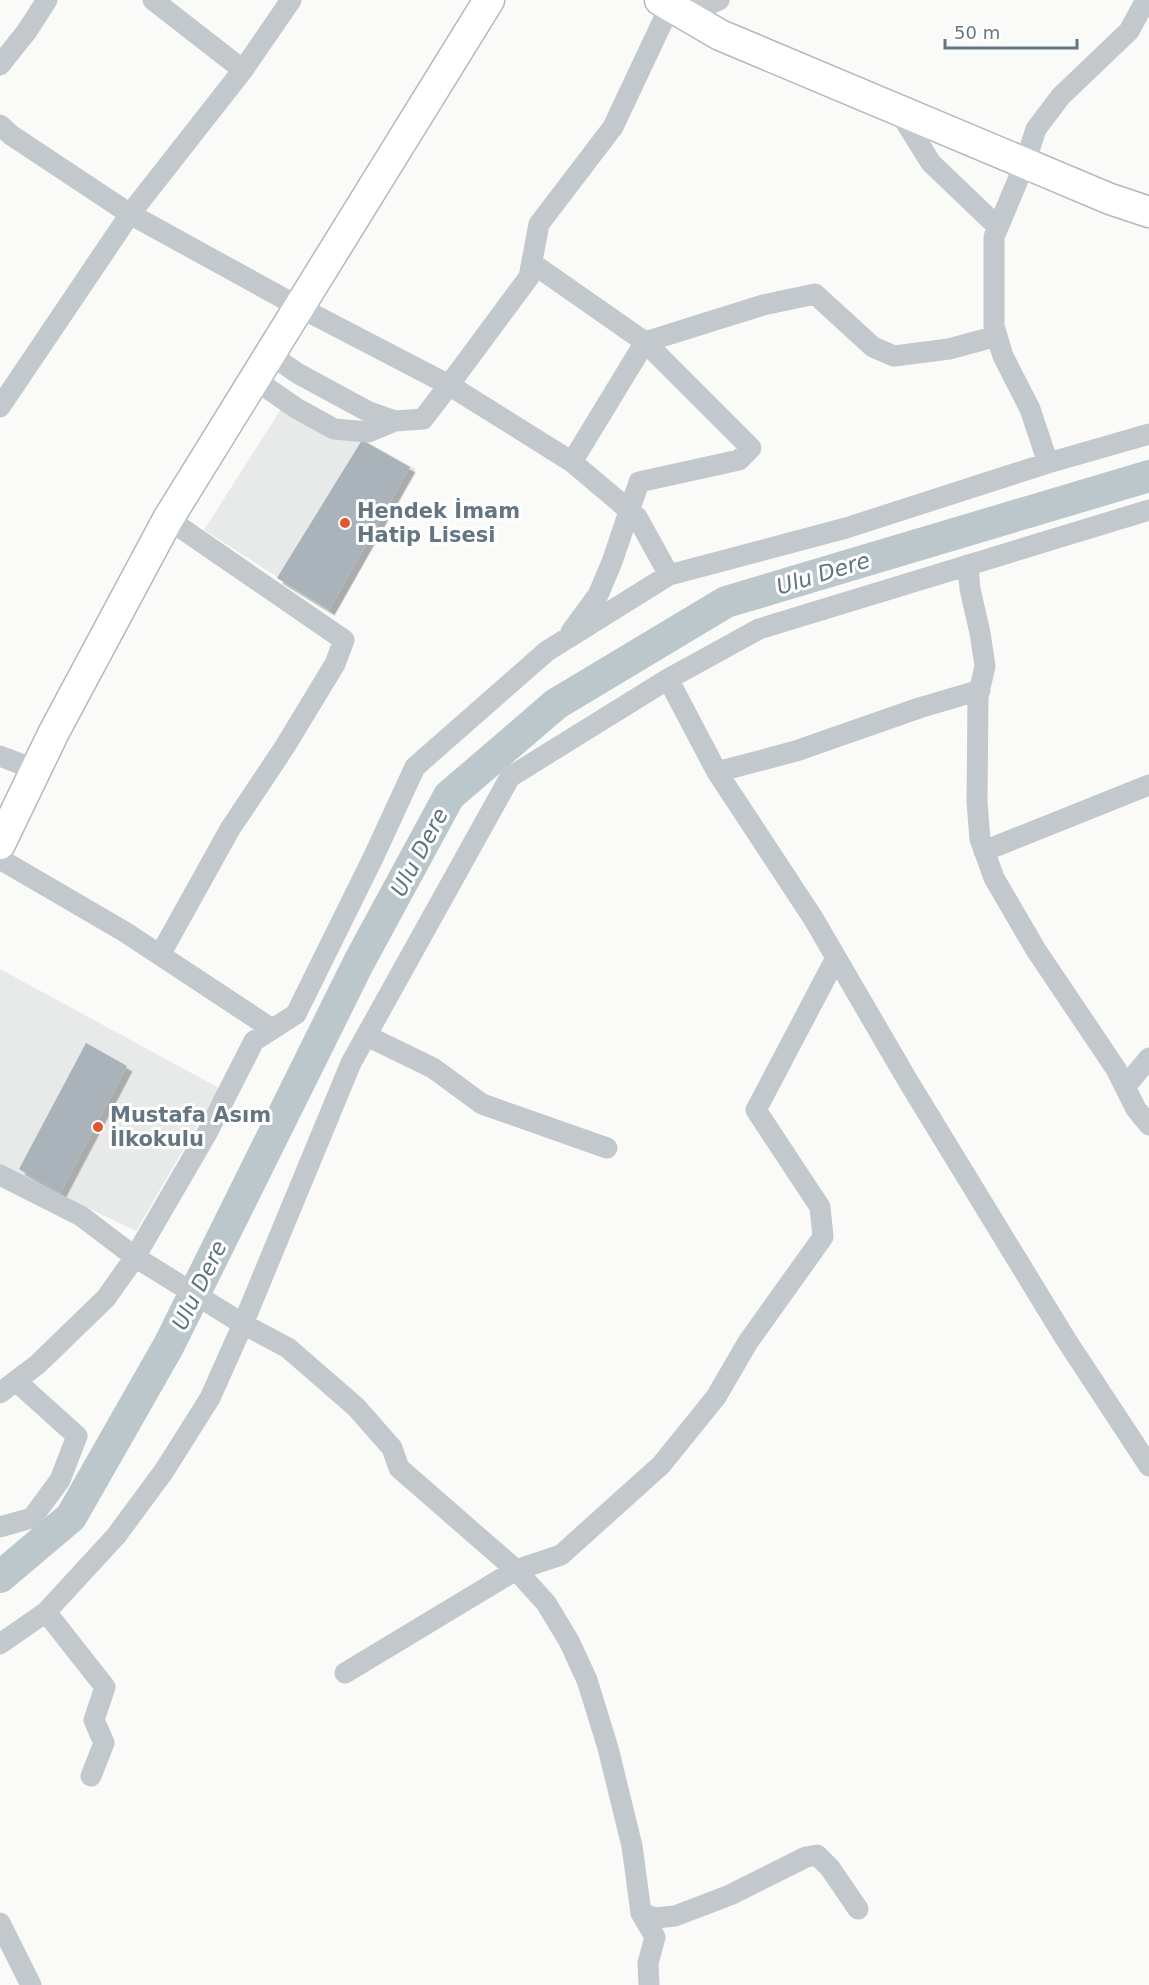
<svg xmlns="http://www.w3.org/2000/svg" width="1149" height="1985" font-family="'DejaVu Sans',sans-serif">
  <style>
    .built { fill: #e8e9e9 }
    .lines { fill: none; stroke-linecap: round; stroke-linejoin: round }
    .river { stroke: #bbc7cb; stroke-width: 32 }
    .building { fill: #aab3b9; filter: url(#shadow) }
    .secondary-casing { stroke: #b3babf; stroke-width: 33 }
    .minor { stroke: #c3c8cc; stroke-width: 21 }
    .secondary { stroke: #fff; stroke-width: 30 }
    .poi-dot { fill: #e4572e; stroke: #fff; stroke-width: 2 }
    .labels { text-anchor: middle; stroke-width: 6; stroke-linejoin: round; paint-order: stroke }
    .poi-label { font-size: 21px; font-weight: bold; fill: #657683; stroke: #fff; text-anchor: start }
    .water-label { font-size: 22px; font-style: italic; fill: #60757c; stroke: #fff }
  </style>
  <defs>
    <filter id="shadow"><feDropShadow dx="5.5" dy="5.5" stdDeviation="0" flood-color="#0004"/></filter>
  </defs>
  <rect width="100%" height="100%" fill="#fafaf8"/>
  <path class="built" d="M288,398L416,469L335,614L204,530Z
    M0,969L219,1088L136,1231L0,1166Z"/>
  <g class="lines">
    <path class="river" d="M0,1577L71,1517L169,1345L359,962L449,796L556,704L726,602L1149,476"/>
  </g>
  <path class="building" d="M362,440L410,467L329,610L277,578Z
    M86,1043L127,1066L60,1193L19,1169Z"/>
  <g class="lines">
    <defs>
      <path id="secondary" d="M660,0L720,35L1110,199L1149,212
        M0,844L54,732L168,519L489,0"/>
    </defs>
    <use href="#secondary" class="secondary-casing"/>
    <path class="minor" d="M153,0L243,70
      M686,15L719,0
      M0,65L27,31L47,0
      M898,110L931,163L998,227
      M0,125L11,135L130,214L299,307L449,385L529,277L539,224L613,127L670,6
      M532,263L645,342L763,305L815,294L873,347L894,356L949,349L997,336
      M254,379L296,408L334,429L368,432L395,421
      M0,407L130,214L243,70L291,0
      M1048,463L1030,409L1003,356L994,326V237L1025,163L1036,129L1061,96L1129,31L1146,0
      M968,565L970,589L980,633L985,666L978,697L977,802L980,839L994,878L1036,950L1116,1069L1136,1109L1149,1125
      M669,575L846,528L1048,463L1149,434
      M571,632L598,595L612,562L639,482L739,460L751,448L645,342L572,462
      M668,679L717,772L796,751L919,708L980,690
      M0,756L36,770
      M717,772L813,918L908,1081L1065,1338L1149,1466
      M984,851L1149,785
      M0,859L125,932L272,1029
      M160,955L230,829L284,748L335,664L344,640L168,519
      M367,1036L433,1068L482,1104L607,1148
      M1125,1087L1149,1058
      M0,1175L81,1216L135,1257L207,1133L254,1041L296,1014L373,858L415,767L547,651L669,575L637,517L630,511L572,462L449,385L423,419L395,421L369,412L297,373L270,354
      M0,1393L38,1364L106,1298L135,1257L243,1324L351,1063L510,777L668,679L759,629L1149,510
      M0,1527L32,1518L60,1480L77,1436L16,1381
      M46,1612L105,1687L94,1720L104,1743L91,1776
      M0,1644L46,1612L116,1536L164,1471L210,1398L243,1324L288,1348L356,1407L392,1448L399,1468L516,1570L546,1603L569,1641L587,1680L608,1748L632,1846L641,1913L655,1937L648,1963L649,1985
      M345,1673L516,1570L561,1555L661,1465L716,1397L748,1342L823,1237L820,1207L756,1110L836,958
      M641,1913L655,1918L675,1916L730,1895L806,1857L817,1855L830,1868L858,1909
      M0,1923L31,1985"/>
    <use href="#secondary" class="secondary"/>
  </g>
  <g class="poi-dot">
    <circle cx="345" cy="523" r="6"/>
    <circle cx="98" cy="1127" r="6"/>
  </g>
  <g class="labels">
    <g class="poi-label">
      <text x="357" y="518">Hendek İmam<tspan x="357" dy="24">Hatip Lisesi</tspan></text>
      <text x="110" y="1122">Mustafa Asım<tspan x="110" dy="24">İlkokulu</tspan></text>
    </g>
    <g class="water-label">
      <text transform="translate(823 573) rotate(-17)" y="8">Ulu Dere</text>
      <text transform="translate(419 852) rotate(-62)" y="8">Ulu Dere</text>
      <text transform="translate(199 1285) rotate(-64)" y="8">Ulu Dere</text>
    </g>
  </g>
  <path d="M945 39v9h132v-9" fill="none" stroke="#657683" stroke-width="3"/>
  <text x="954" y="39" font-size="18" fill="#657683" stroke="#ffffff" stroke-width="4.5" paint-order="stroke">50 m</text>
</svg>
